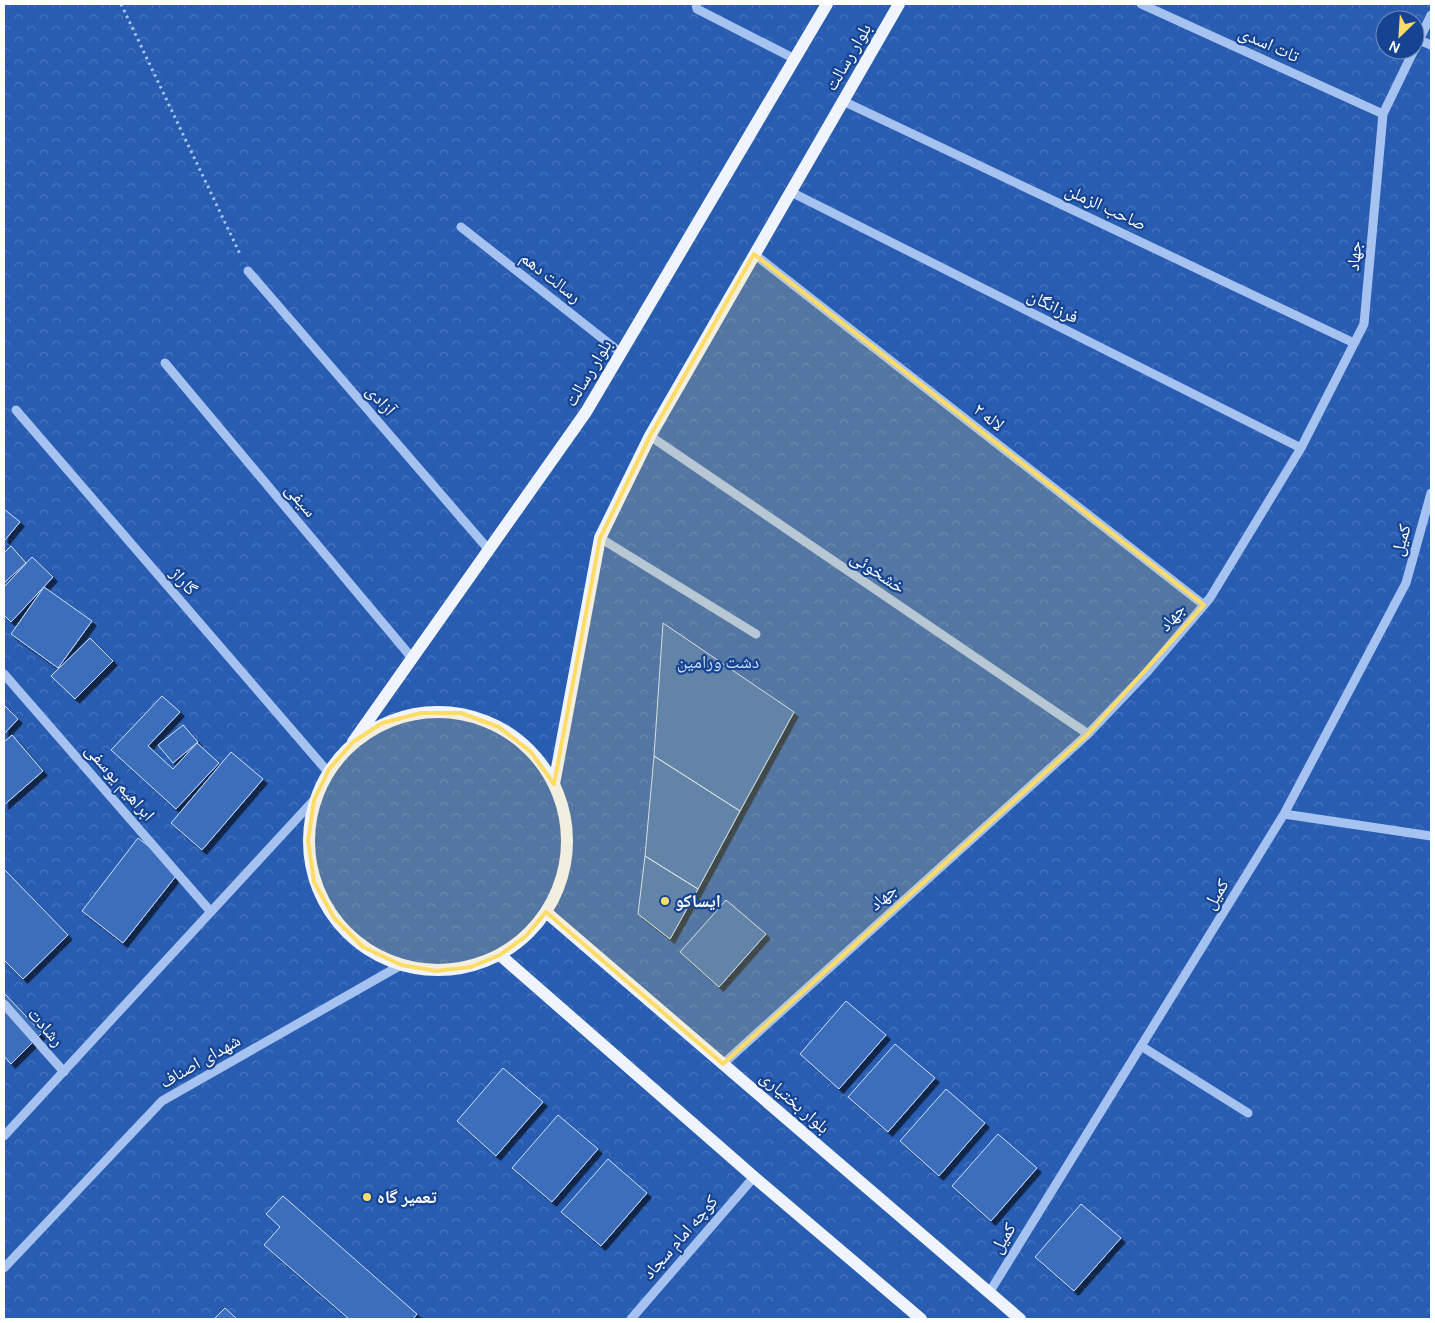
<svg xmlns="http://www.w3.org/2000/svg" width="1435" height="1323" font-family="Manrope,'Noto Naskh Arabic',sans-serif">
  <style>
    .forest { fill: url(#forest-crowns); fill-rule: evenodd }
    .building { fill: #3e6ebb; stroke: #ccdffc; filter: url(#shadow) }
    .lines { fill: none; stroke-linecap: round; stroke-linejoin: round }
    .path { stroke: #a5c2f1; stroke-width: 3; stroke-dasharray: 2.5 4; stroke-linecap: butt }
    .minor { stroke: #a5c2f1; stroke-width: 9 }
    .major { stroke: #eff4ff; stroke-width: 12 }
    .marked { fill: #ffdc65; fill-opacity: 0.2; stroke: #ffdc65; stroke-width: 4; stroke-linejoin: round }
    .poi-dot { fill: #ffdc65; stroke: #164493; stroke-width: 2 }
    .labels { text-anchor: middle; stroke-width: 4.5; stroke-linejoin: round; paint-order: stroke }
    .street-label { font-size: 18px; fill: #fff; stroke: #164493 }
    .park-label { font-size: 18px; fill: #ccdffc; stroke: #164493 }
    .poi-label { font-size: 18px; font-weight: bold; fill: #fff; stroke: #164493; text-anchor: start }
  </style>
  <defs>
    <pattern id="forest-crowns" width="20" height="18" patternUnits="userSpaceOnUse" patternTransform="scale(1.25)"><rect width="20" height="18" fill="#285db2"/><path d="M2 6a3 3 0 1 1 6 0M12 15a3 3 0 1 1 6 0" fill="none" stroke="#4875be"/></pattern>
    <filter id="shadow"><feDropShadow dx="4.5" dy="4.5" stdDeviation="0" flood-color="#0009"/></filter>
  </defs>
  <rect width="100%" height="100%" fill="#164493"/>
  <path class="forest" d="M4,4H1431V1319H4ZM1385,20H1415V50H1385Z"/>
  <path class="building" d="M4,509L20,522L5,540L4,539Z
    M11,546L26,563L4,583V553Z
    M32,557L53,577L11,622L4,615V587Z
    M44,587L92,621L58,668L11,634Z
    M663,623L794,712L740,811L654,756Z
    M90,638L113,661L75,699L51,676Z
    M162,696L180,712L148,746L173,769L197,743L219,763L176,809L111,750Z
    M4,705L18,719L4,734Z
    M183,725L198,742L173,763L158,745Z
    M12,735L43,771L4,805V742Z
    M231,752L263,779L202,850L171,823Z
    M654,756L740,811L698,889L645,856Z
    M138,838L180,871L123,943L82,911Z
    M645,856L698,889L670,939L638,914Z
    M4,869L68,935L23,979L4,960Z
    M726,900L766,934L719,987L680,952Z
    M4,993L42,1033L11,1064L4,1056Z
    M846,1001L886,1035L839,1089L800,1054Z
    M895,1044L935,1078L888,1132L848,1097Z
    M503,1068L543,1102L496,1156L457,1121Z
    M946,1089L985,1123L939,1176L900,1141Z
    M558,1115L598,1149L552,1202L512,1168Z
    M998,1134L1037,1168L991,1221L952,1186Z
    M608,1159L647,1193L601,1246L561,1212Z
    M283,1196L417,1314L413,1319H349L264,1245L280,1227L266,1214Z
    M1081,1204L1121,1238L1074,1291L1035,1257Z
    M225,1308L237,1319H214Z"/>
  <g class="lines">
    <path class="path" d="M121,4L240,254"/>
    <path class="minor" d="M696,4L697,9L795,59
      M1141,4L1383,114
      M1419,40L1431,45
      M1415,49L1431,15
      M843,101L1354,343
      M791,192L1301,448
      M461,227L621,353
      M754,254L1204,605
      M248,271L489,550
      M165,363L412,658
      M16,410L328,772
      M650,436L1088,734
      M600,538L756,634
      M4,674L211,912
      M1284,814L1431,836
      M4,1004L64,1072
      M1141,1046L1248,1113
      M723,1064L1088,734L1147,672L1210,598L1301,448L1364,324L1383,114L1414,50
      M4,1136L314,800
      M4,1268L162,1101L401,965
      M989,1293L1284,814L1406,583L1431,493
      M631,1319L754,1177"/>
    <path class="major" d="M309 841a129 129 0 1 1 258 0a129 129 0 1 1-258 0Z
      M353,742L586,412L827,4
      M554,784L600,538L650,436L899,4
      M546,912L1020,1319
      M500,955L754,1177L921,1319"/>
  </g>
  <path class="marked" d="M754,254L1204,605L1088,734L723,1064L546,912L526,936L500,955L471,967L436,971L401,965L363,947L334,918L314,882L308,841L314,800L329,769L353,742L382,723L421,713H461L499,727L531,752L554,784L600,538L650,436Z"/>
  <g class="poi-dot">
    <circle cx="665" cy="901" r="5"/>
    <circle cx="367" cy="1197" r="5"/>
  </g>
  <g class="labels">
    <g class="street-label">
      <text transform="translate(1269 44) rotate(24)" y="6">تات اسدی</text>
      <text transform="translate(848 57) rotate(-60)" y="6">بلوار رسالت</text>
      <text transform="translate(1106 207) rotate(25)" y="6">صاحب الزملن</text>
      <text transform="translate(1354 256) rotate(-85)" y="6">جهاد</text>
      <text transform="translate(551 277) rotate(38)" y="6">رسالت دهم</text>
      <text transform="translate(1053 306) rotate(27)" y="6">فرزانگان</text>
      <text transform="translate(588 373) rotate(-59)" y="6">بلوار رسالت</text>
      <text transform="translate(381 400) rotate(49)" y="6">آزادی</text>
      <text transform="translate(989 417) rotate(38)" y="6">لاله ۲</text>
      <text transform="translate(301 500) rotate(50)" y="6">سیفی</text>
      <text transform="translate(1401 540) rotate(-74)" y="6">کمیل</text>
      <text transform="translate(878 572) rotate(34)" y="6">خشخوئی</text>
      <text transform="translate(184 581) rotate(49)" y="6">گاراژ</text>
      <text transform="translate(1172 617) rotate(-50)" y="6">جهاد</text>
      <text transform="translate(120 782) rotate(49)" y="6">ابراهیم یوسفی</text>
      <text transform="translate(1216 894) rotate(-58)" y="6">کمیل</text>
      <text transform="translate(883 897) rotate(-42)" y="6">جهاد</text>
      <text transform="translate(46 1027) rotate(49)" y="6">رشادت</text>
      <text transform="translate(200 1061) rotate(-30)" y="6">شهدای اصناف</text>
      <text transform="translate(795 1102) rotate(41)" y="6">بلوار بختیاری</text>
      <text transform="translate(680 1237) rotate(-49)" y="6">کوچه امام سجاد</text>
      <text transform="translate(1003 1238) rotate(-58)" y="6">کمیل</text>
    </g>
    <g class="park-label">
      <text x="718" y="668">دشت ورامین</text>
    </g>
    <g class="poi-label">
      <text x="675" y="907">ایساکو</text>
      <text x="377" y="1203">تعمیر گاه</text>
    </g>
  </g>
  <rect width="1435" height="1323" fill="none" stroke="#ffffff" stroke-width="10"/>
  <g transform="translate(1400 35) rotate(205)"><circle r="24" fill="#164493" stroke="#738fbe"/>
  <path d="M0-4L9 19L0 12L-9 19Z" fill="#ffdc65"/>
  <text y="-8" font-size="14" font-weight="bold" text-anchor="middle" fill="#ffffff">N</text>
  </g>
</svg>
